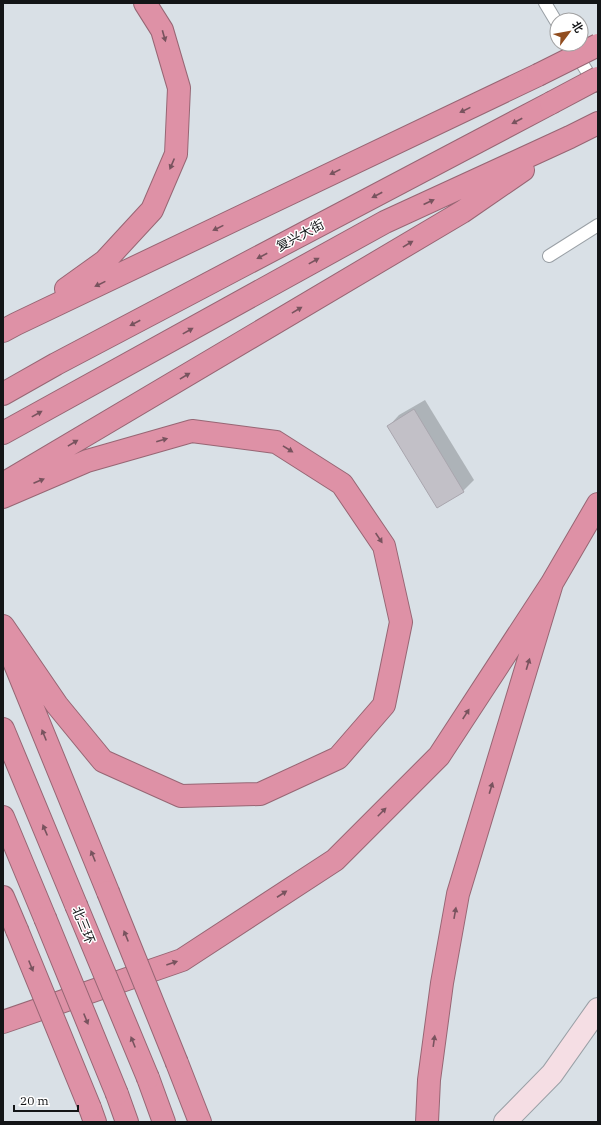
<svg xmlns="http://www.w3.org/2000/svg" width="601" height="1125" font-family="'IBM Plex Serif','Noto Sans SC',serif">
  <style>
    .shadow { fill: #0003 }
    .building { fill: #c2c0c7; stroke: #a9a6ae }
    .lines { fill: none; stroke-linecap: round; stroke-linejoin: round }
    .lane-casing { stroke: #9aa0a6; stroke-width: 14 }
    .secondary-casing { stroke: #9aa0a6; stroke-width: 24 }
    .highway-casing { stroke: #976674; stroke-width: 24 }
    .lane { stroke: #fff; stroke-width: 12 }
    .secondary { stroke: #f5dee4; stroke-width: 22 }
    .highway { stroke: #de91a6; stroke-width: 22 }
    .highway-bridge-casing { stroke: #976674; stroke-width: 24; stroke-linecap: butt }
    .highway-bridge { stroke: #de91a6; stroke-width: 22 }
    .oneway { fill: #78535e }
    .labels { text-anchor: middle; stroke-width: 3; stroke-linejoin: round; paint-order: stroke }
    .street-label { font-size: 13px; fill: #131517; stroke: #fff }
  </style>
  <rect width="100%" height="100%" fill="#d9e0e6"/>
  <path class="shadow" d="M425,400L474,480L463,491L437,506L389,426L399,415Z"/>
  <path class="building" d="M414,409L464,492L437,508L387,426Z"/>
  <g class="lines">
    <defs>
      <path id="lane" d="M545,3L557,23
        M570,44L596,86
        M549,256L598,225"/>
      <path id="secondary" d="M505,1122L552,1074L598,1009"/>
      <path id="highway" d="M66,289L105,261L152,210L176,154L179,88L162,30L145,3
        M3,331L16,324L538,75
        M3,394L56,364L551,103
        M3,433L385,222L570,137L598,123
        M3,484L462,212L523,170
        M3,497L87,461L192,431L276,442L342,484L384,546L401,622L384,705L338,758L260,794L181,796L103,761L57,705L3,626
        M10,652L108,892
        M3,729L76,905
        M3,817L45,918
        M3,897L17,930
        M3,1022L182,960L335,860L439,756L552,583
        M177,1063L200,1122
        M148,1078L164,1122
        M117,1094L127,1122
        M90,1108L95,1122
        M427,1122L429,1080L442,983L458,894L552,583L598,504"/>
    </defs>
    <use href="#lane" class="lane-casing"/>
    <use href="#secondary" class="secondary-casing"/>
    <use href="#highway" class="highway-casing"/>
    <use href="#lane" class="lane"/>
    <use href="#secondary" class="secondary"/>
    <use href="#highway" class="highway"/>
    <defs>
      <path id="highway-bridge" d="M538,75L598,45
        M551,103L598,78
        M108,892L177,1063
        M76,905L148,1078
        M45,918L117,1094
        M17,930L90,1108"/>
    </defs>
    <use href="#highway-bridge" class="highway-bridge-casing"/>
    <use href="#highway-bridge" class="highway-bridge"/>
  </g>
  <defs><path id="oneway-solid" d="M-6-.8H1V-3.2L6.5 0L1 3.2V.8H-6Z"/></defs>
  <g class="oneway">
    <use href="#oneway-solid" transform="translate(164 36) rotate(74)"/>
    <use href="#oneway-solid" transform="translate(465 110) rotate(154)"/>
    <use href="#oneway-solid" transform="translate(517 121) rotate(152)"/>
    <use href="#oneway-solid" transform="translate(172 164) rotate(113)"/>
    <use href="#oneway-solid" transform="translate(335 172) rotate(154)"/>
    <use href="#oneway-solid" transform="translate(377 195) rotate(152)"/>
    <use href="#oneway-solid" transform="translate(429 202) rotate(-25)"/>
    <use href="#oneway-solid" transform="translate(218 228) rotate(154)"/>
    <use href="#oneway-solid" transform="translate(408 244) rotate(-31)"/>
    <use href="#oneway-solid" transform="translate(262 256) rotate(152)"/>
    <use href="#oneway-solid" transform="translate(314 261) rotate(-29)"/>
    <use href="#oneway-solid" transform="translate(100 284) rotate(154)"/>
    <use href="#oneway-solid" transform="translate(297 310) rotate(-31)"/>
    <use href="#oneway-solid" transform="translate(135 323) rotate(152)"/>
    <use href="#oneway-solid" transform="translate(188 331) rotate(-29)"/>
    <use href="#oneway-solid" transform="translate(185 376) rotate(-31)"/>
    <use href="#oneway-solid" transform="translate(37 414) rotate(-29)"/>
    <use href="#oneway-solid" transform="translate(162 440) rotate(-16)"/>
    <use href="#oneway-solid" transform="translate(73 443) rotate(-31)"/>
    <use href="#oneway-solid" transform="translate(288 449) rotate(32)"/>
    <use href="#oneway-solid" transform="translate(39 481) rotate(-23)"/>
    <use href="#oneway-solid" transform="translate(379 538) rotate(56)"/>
    <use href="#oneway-solid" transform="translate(528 664) rotate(-73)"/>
    <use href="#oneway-solid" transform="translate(466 714) rotate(-57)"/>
    <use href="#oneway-solid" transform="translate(44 735) rotate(-112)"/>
    <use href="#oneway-solid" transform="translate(491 788) rotate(-73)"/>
    <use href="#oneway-solid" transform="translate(382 812) rotate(-45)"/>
    <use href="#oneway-solid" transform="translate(45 830) rotate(-113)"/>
    <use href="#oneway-solid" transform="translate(93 856) rotate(-112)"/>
    <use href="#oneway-solid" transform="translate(282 894) rotate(-33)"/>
    <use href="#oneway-solid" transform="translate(455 913) rotate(-80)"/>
    <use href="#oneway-solid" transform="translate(126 936) rotate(-112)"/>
    <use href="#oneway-solid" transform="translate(172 963) rotate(-19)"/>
    <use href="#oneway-solid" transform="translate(31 966) rotate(68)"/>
    <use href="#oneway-solid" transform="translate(86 1019) rotate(68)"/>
    <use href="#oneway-solid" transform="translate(434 1041) rotate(-82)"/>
    <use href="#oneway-solid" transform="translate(133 1042) rotate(-112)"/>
  </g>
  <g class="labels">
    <g class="street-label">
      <text transform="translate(300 235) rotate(-28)" y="5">复兴大街</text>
      <text transform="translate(84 925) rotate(68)" y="5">北三环</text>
    </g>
  </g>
  <rect width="601" height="1125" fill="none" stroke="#131517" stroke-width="8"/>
  <g transform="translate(569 32) rotate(58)"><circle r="19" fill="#ffffff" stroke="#a1a1a2"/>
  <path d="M0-3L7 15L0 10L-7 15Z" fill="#914d1f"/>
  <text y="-6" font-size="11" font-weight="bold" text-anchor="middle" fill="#131517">北</text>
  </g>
  <path d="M14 1105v6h64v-6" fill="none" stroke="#131517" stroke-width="2"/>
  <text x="20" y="1105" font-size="12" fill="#131517" stroke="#ffffff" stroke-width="3" paint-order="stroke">20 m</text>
</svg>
